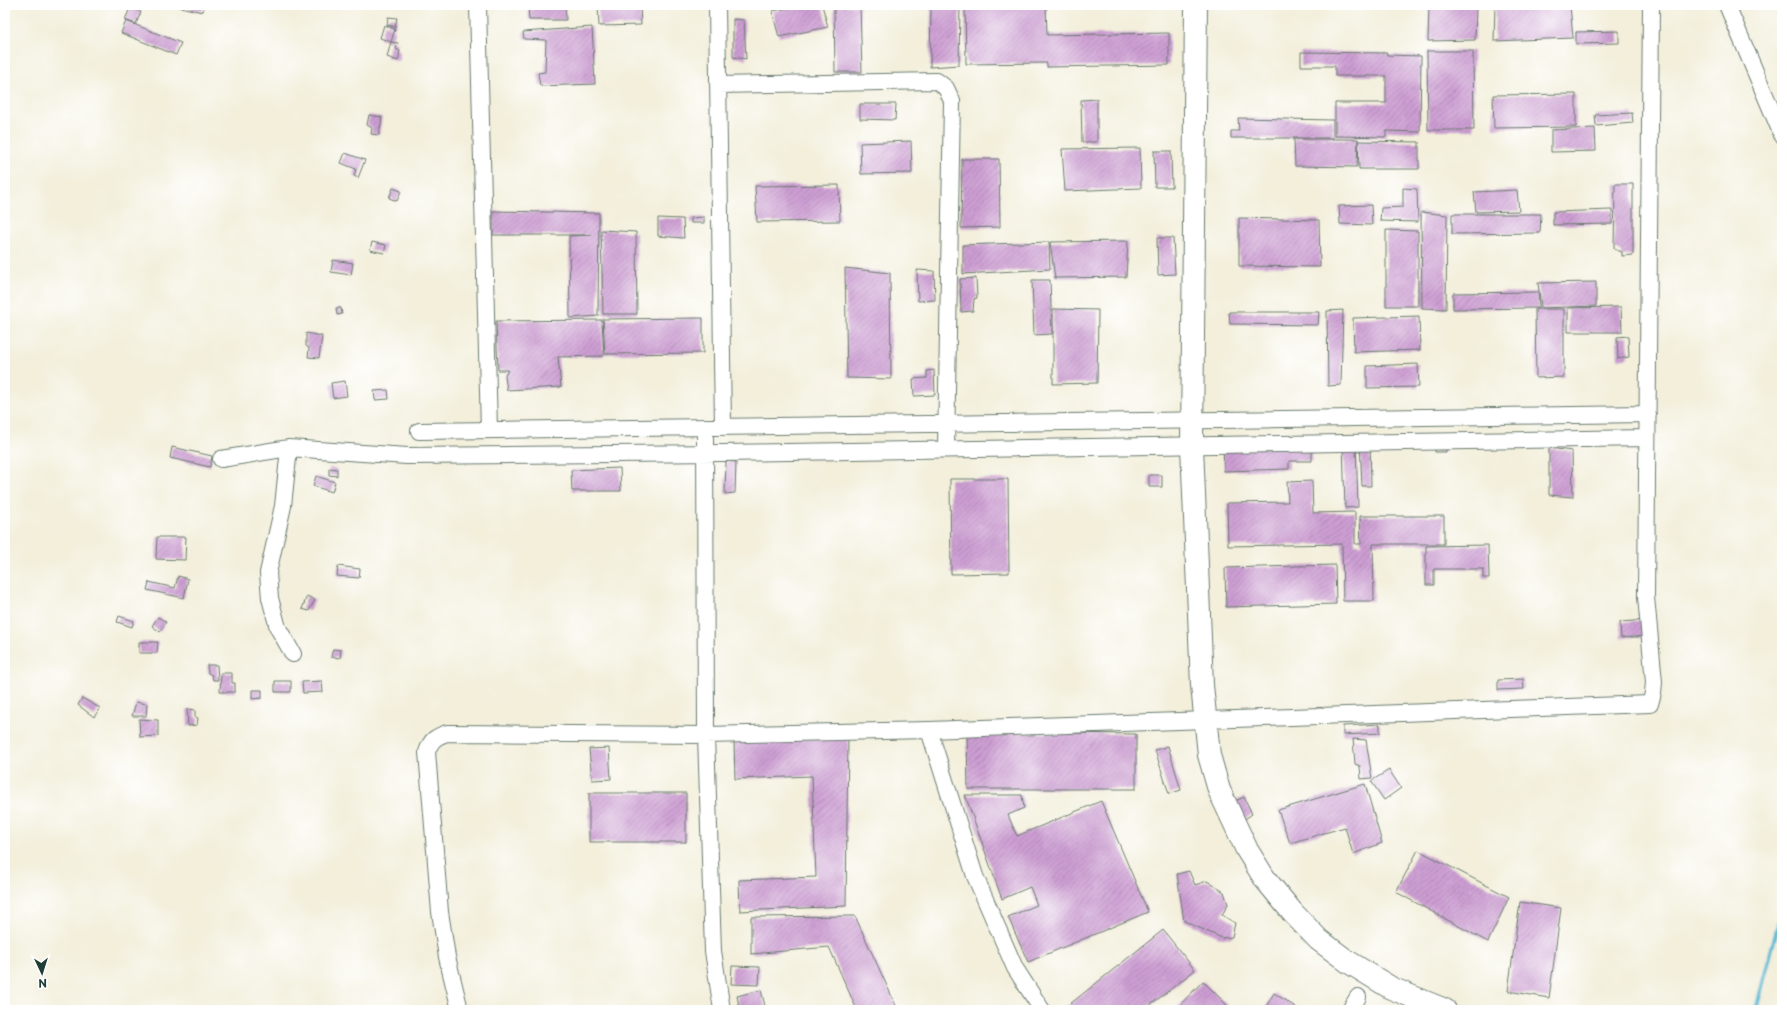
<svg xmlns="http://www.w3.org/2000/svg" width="1787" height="1015" font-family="'Playpen Sans',sans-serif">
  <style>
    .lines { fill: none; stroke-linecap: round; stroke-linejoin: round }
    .stream { stroke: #56b9d5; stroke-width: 4 }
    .building { fill: url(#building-hatch) }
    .street-casing { stroke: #697b6e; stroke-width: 18 }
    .secondary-casing { stroke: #697b6e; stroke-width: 24 }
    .street { stroke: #fff; stroke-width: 16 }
    .secondary { stroke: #fff; stroke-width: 22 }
  </style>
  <defs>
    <pattern id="building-hatch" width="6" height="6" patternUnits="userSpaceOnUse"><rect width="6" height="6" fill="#cd9ed3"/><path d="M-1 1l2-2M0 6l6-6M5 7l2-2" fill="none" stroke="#a682ac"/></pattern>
  </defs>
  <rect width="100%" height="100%" fill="#fff"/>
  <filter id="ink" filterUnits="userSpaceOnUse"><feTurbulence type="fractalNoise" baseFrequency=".025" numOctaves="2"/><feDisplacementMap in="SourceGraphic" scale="8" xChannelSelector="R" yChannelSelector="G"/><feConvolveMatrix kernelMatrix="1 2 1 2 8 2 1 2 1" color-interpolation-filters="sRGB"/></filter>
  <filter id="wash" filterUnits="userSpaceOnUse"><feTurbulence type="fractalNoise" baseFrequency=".012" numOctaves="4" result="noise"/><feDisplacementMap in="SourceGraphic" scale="16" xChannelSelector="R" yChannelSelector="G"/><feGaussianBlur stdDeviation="0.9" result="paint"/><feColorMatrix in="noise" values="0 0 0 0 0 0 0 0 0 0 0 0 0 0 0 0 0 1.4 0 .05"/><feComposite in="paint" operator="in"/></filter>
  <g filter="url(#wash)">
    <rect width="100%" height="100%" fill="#f3efdb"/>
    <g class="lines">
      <path class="stream" d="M1756,1010L1782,909"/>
    </g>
    <g id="blocks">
      <path class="building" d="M176,5H204L202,12L176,6Z
        M528,5H565L566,20H529Z
        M598,5H640L641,25L599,26Z
        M805,5H822L828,27L779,37L772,11Z
        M834,5L860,6L862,72H835Z
        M931,5H960L959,65L930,67Z
        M965,5H1046L1047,35L1169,33V65L1047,67V63L966,64Z
        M1429,5H1476L1475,40L1428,41Z
        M1495,5H1570L1573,38L1494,41Z
        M130,8L141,12L136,24L125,20Z
        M388,17L397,18L395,27L387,25Z
        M733,19L744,20L746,59L733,57Z
        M126,21L181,43L176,55L121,33Z
        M384,25L395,29L391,42L398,43L396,49L400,51L398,61L387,57L391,42L380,38Z
        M592,27L595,84L540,86L538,73L545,72L546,40L524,39L523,32Z
        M1619,31V43L1576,44V32Z
        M1427,51H1473L1474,130H1428Z
        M1301,52L1387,53V55L1421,56L1420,132L1386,131V137L1335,136V103H1386V76H1335V66H1301Z
        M1576,94V127L1494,128L1493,95Z
        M1097,99V142H1082L1081,100Z
        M860,104H896L895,120L860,119Z
        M1632,113L1633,123L1596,126L1595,115Z
        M369,115L382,117L379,135L371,134L372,128L367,125Z
        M1238,118L1333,120V138H1231V131H1239Z
        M1595,128L1596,151L1551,152V130Z
        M1294,139H1358L1357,167L1295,166Z
        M911,141L912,173L861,174L860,143Z
        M1358,141L1419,142V169H1359Z
        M1140,148L1141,188L1065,191L1062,149Z
        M1154,151H1171L1172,187H1155Z
        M345,153L365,160L358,178L354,176L356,169L341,163Z
        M962,159H999L1000,227L961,228Z
        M1615,184H1633V255L1622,256V252L1614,249Z
        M839,185L840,221L757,222L755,186Z
        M393,188L401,191L397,201L389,198Z
        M1403,188L1417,189L1418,222L1380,221L1381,208L1403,207Z
        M1517,190L1519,211L1476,212L1474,192Z
        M1371,205L1372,225L1340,224L1339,206Z
        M1612,210V224L1553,225V212Z
        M493,211L599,213L598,316L570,318L569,236L592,235H493Z
        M1421,212L1447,215L1446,309L1422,308Z
        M1452,214H1541L1540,233L1452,234Z
        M704,217V223H691V218Z
        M658,218L683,219L684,238L658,236Z
        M1239,218L1319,220L1320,267L1239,266Z
        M601,230L636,232L637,314H603Z
        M1386,230L1418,231V306H1386Z
        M1157,238H1173L1175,274L1158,275Z
        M1128,241L1126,277L1055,278L1050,242Z
        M372,242L386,245L384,253L370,250Z
        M1049,242L1050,269L963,274V245Z
        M333,260L353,263L351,275L331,272Z
        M845,268L890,273L891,379L847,378Z
        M917,270L934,271L935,300L918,301Z
        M976,278L977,298L974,299L973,311L961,312L960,279Z
        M1032,280H1050L1052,334L1034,335Z
        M1596,282V306L1541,308L1538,283Z
        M1538,292L1539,308L1453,309V293Z
        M1621,307L1622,332H1568V308Z
        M336,308H341L342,314L337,315Z
        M1053,309L1098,310L1097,383L1053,384Z
        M1535,309H1564V377L1536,378Z
        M1343,310L1341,385L1328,386L1327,311Z
        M1229,312H1319L1318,325L1230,324Z
        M1419,316L1420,350L1354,352L1353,318Z
        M703,318V353L605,354L603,319Z
        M602,320L604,356L558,357L561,387L507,390L505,376L508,370H498L496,321Z
        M306,333L322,336L319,358L308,357L309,348L306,346Z
        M1628,336L1629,357L1618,359L1617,337Z
        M1418,364L1419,387L1367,388V366Z
        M934,370L935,395L914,396L913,379L927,378V371Z
        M345,381L347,396L333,398L331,383Z
        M388,390L389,399L375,400L374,391Z
        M1446,439V452H1435L1434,440Z
        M1312,440V461H1289V469L1224,471L1223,443Z
        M1360,441H1370L1371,486H1362Z
        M1356,443L1358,507L1345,508L1343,444Z
        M172,447L212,456L210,467L170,458Z
        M1549,448L1572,451L1573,497L1549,495Z
        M726,461L736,462L735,493L725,494Z
        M329,468L337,469V476L329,475Z
        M620,468L621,491H572L571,470Z
        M1149,475H1162V487H1149Z
        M316,476L335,482L332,492L313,486Z
        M950,479H1008L1009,573L951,574Z
        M1312,481L1313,513L1355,512V544H1361L1360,516H1444V544H1373L1374,601H1343L1342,544L1228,546L1227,503L1288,502L1287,482Z
        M157,537H186L185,560L156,559Z
        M1488,545L1489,578H1483V569H1434V585H1426V546Z
        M1335,565L1336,604L1226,607L1225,568Z
        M338,566L360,569L359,578L337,576Z
        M178,576L188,579L184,598L147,590L149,582L175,588Z
        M307,596L315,600L309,611L302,609Z
        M119,616L134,621L132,627L117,622Z
        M158,617L166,622L160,632L152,626Z
        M1646,620L1648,636L1621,638L1620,622Z
        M139,642H158L157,653H139Z
        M333,649L341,650L340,658L331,657Z
        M207,665H217L218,680H213L212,675L208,673Z
        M221,673H232V683H235V692H220Z
        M1523,679L1524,689L1498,690V680Z
        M275,681H291V692H275Z
        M322,681L323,692L303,693L302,682Z
        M252,690H262V698L252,699Z
        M82,698L100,708L94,717L78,705Z
        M136,702L147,704L146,716H132Z
        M187,709L195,710V717L198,718L197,725L188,726Z
        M139,719L158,720V736L140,737Z
        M1380,724V733L1343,735V726Z
        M967,732L1136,734V789H968Z
        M848,737L846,906L740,911L739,880L816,877L812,776L735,779L734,741Z
        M1353,739L1366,740L1372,778L1361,779L1360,766L1355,764Z
        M1168,746L1181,790L1169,794L1155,750Z
        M609,748L611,779L592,780L589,749Z
        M1389,770L1401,788L1384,800L1371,781Z
        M1365,784L1382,843L1353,854L1345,827L1290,843L1278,810Z
        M589,793H686V842H589Z
        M965,795H1022L1024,808L1008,815L1017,836L1101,801L1148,912L1028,962L1008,917L1037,905L1030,887L1002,899Z
        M1244,797L1252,814L1245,819L1233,802Z
        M1418,850L1509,897L1488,942L1396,892Z
        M1189,871L1195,885L1207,881L1224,892L1228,904L1222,915L1235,923L1232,937L1222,938L1184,921L1177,874Z
        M1520,902L1561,908L1549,998L1508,991Z
        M855,916L898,1010H857L829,947L751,954V917Z
        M1163,930L1195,970L1144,1010H1067L1065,1008Z
        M732,966L760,967L759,985L731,984Z
        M1203,981L1232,1010H1175Z
        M761,990L766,1010H740L737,996Z
        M1274,993L1300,1010H1264Z"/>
    </g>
  </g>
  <g filter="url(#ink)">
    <use href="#blocks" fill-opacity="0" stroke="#697b6e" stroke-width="1"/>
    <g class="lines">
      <defs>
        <path id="street" d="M478,5L489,430
          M717,5L723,427
          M1727,5L1782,135
          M718,85L937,81L946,88L952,101L946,449
          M705,427L706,735L713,951L722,1010
          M419,431L1648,414
          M289,448L283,506L268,573L270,598L278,628L293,654
          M221,459L289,448L407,456L723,453L1647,438
          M929,730L975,876L1015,968L1042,1010
          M460,1010L447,957L440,912L427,752C431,740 435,737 447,733L706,735L929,730L1650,704L1653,693L1654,682L1646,597L1651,5
          M1350,1010L1358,997"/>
        <path id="secondary" d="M1196,5L1192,446L1202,685L1209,755L1219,790L1247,850L1265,879L1293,913L1319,940L1347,961L1391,988L1445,1010"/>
      </defs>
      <use href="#street" class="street-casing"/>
      <use href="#secondary" class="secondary-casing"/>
      <use href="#street" class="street"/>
      <use href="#secondary" class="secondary"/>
    </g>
  </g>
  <rect width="1787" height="1015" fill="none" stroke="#fff" stroke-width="20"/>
  <g transform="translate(42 973) rotate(176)" stroke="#ffffff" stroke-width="3" paint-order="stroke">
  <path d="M0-3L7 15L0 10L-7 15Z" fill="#1f3d34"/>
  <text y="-6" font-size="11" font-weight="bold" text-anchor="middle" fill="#1f3d34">N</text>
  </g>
</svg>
